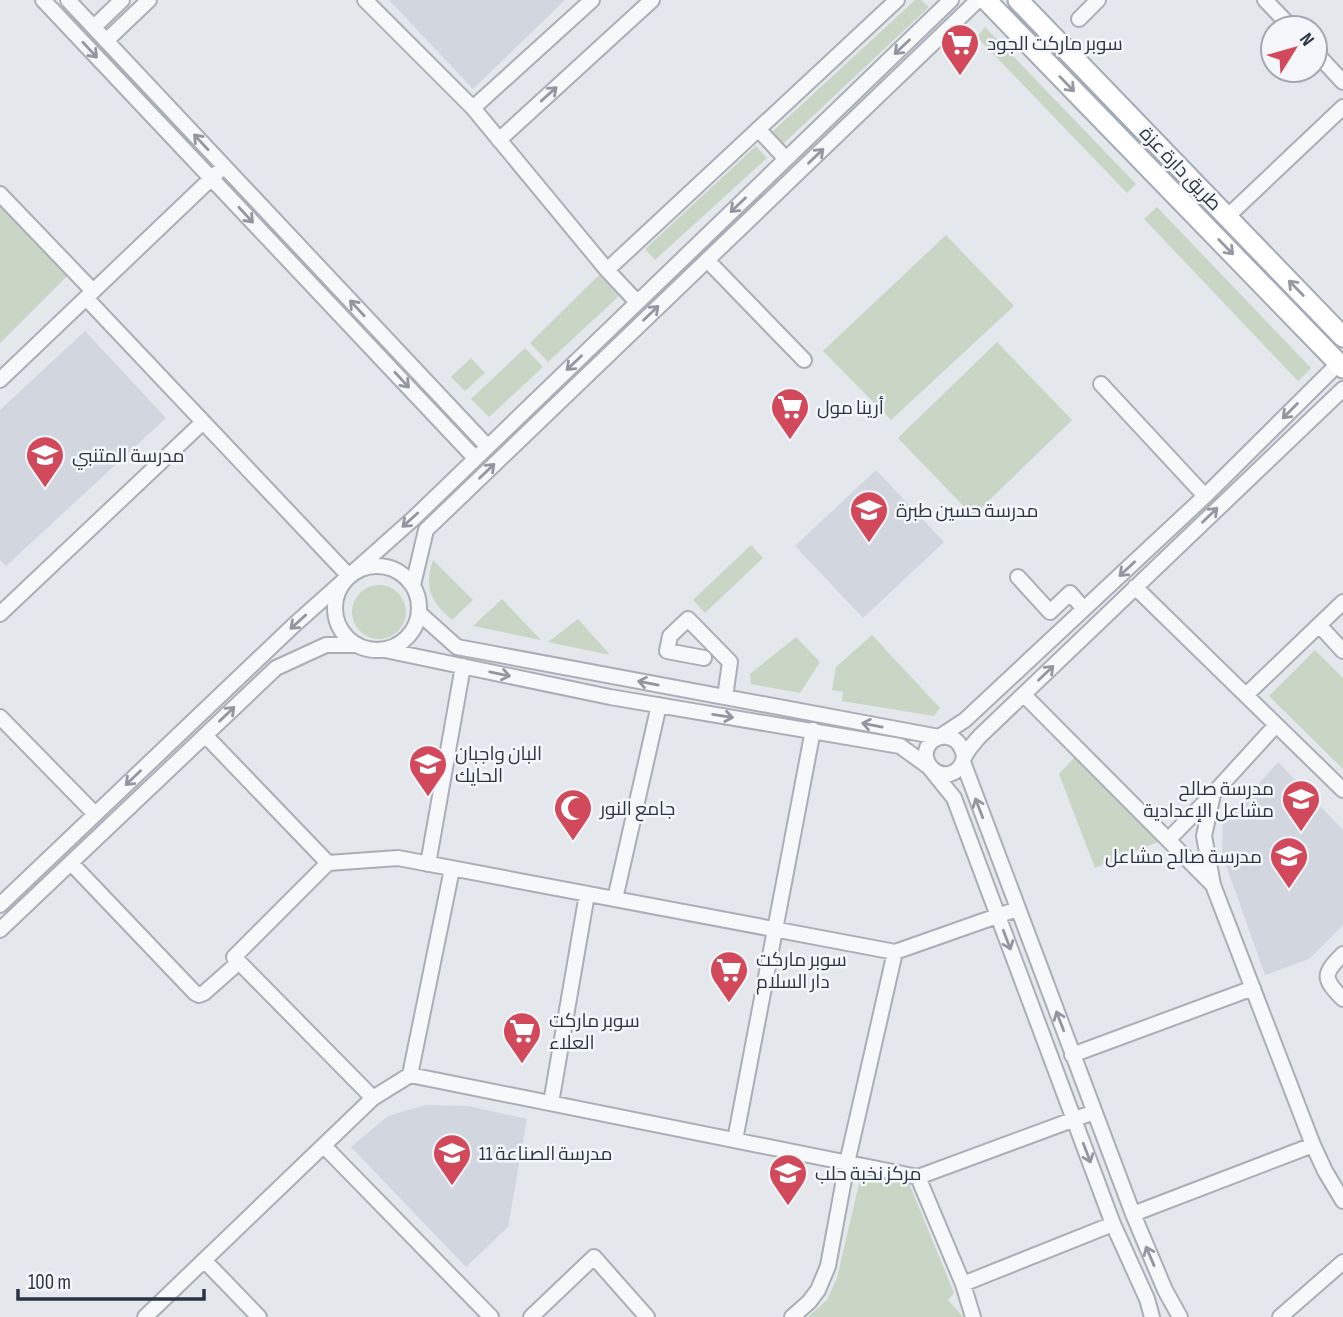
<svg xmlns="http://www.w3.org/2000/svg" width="1343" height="1317" font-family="'Sofia Sans Condensed',Cairo,sans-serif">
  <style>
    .built { fill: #d2d6de }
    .green { fill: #c9d6c5 }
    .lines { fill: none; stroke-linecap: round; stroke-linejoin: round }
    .minor-casing { stroke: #a9aeb7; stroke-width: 18 }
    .major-casing { stroke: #a3abb8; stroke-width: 23 }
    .minor { stroke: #f7f8fa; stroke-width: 14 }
    .major { stroke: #fff; stroke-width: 19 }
    .oneway { stroke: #9196a0 }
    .oneway2 { stroke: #959aa2 }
    .labels { text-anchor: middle; stroke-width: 5; stroke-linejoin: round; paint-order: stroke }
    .poi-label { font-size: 19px; fill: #2b3445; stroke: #f4f6f9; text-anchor: start }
    .street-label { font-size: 19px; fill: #2b3445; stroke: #f4f6f9 }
  </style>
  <rect width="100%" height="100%" fill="#e4e7ec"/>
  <path class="built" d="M389,0H565L473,89Z
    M85,331L166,418L6,566L0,560V410Z
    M876,470L944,542L863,618L795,546Z
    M1278,762L1343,830V925L1309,959L1265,975L1222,854L1223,824Z
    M426,1105L468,1106L527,1119L508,1227L466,1267L351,1147L388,1116Z"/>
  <path class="green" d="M915,0H921L929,7L783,144L772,132Z
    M985,27L1136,184L1127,193L977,37Z
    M756,146L767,158L655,260L645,249Z
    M0,205L68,275L0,343Z
    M1157,207L1311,368L1298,381L1144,219Z
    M946,235L1014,306L891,420L823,351Z
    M599,275L619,296L548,362L530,343Z
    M997,342L1072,420L973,516L898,438Z
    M525,348L543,367L489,417L471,399Z
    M471,358L485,373L465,391L451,377Z
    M751,545L763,558L705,613L693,600Z
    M433,560L473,600L452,620C430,601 424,588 433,560Z
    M352 612a27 27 0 1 1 54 0a27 27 0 1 1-54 0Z
    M502,599L541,640L473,626Z
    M578,619L610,655L548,642Z
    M872,635L940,708L934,716L842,701L843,692L832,690L836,667Z
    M796,637L820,662L800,693L751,684L750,674Z
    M1315,650L1343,678V769L1269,696Z
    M1074,758H1081L1160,841L1095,868L1059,774Z
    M861,1175L909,1183L954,1293L948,1300L963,1317H808L827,1300L837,1278Z"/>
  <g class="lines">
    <defs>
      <path id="minor" d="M43,0L475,458
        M68,0L487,446
        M365,0L473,108L607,270L637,302
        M1265,0L1292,28
        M1079,19L1098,0
        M94,27L122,0
        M106,41L149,0
        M1315,52L1343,82
        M473,108L592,0
        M758,129L786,159
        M499,140L652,0
        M0,194L93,291
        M1228,216L1343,107
        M707,260L804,360
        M607,270L897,0
        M86,298L349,576
        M0,380L218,172
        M1101,384L1205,496
        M335 608a42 42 0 1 1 84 0a42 42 0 1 1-84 0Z
        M1018,577L1050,612L1070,593L1084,609
        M413,585L426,530L978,0
        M1135,587L1343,790
        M419,613L457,647L939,737L965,720L1205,496L1339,363
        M0,614L203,422
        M1319,625L1343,651
        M385,650L610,697L900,746L929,767L954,798L1113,1224L1147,1299L1152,1317
        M704,658L667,651L670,636L688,619L730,662L725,697
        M1024,695L1212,884
        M1246,695L1343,602
        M0,717L95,814
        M1276,725L1213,794L1204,836L1213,885L1313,1145L1325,1171L1343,1201
        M205,735L328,863
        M964,756C962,747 958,738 947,737C942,736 936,738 932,741C913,759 942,787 959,768C963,764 963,758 966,754C970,747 975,742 980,736L1343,389
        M963,762L1133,1214L1165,1290L1180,1317
        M1168,840L1212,795
        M71,863L195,993L199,995L204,993L239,962
        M428,864L463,666
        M615,899L659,705
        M0,905L294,625L414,518L951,0
        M0,930L276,668L326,645H357
        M1343,954C1323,974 1322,978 1343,999
        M1072,1055L1253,988
        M410,1075L452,869
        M373,1098L234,957L328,863L398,858L895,952L1017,909
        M551,1103L587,894
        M735,1140L813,730
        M324,1146L491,1317
        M918,1177L963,1284L973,1317
        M1133,1214L1313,1145
        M204,1260L259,1317
        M963,1284L1113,1224
        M145,1317L373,1098L410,1075L918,1177L1094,1112
        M531,1317L594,1257L647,1317
        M792,1317L809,1302L818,1290L828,1266L847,1163L895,952
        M1280,1317L1343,1262"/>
      <path id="major" d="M986,0L1343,368
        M1018,0L1343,337"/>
    </defs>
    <use href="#minor" class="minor-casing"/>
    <use href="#major" class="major-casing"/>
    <use href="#minor" class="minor"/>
    <use href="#major" class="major"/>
  </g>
  <defs><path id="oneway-shaft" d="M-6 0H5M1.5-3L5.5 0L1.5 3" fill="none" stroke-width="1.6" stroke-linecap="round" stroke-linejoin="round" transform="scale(1.75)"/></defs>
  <g class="oneway">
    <use href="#oneway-shaft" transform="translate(902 47) rotate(136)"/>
    <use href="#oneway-shaft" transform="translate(90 50) rotate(47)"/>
    <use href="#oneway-shaft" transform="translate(549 94) rotate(-42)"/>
    <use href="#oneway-shaft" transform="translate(201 142) rotate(-133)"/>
    <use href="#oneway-shaft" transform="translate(816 156) rotate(-44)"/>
    <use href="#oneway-shaft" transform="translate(738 205) rotate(136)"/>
    <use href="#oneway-shaft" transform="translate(246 215) rotate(47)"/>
    <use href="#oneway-shaft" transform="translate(357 308) rotate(-133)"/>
    <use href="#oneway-shaft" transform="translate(651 313) rotate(-44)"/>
    <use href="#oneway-shaft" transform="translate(574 363) rotate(136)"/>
    <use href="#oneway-shaft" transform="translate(402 380) rotate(47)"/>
    <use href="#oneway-shaft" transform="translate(1290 411) rotate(135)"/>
    <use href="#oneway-shaft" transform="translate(487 471) rotate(-44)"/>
    <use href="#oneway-shaft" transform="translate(1210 515) rotate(-44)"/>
    <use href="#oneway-shaft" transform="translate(410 520) rotate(138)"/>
    <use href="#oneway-shaft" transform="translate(1127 569) rotate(137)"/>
    <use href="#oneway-shaft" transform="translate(298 622) rotate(138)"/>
    <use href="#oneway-shaft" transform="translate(1046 673) rotate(-44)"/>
    <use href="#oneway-shaft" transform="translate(500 674) rotate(12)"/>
    <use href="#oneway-shaft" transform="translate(648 683) rotate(-169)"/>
    <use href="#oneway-shaft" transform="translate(227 714) rotate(-44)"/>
    <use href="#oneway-shaft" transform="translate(723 716) rotate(9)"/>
    <use href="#oneway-shaft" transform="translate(872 725) rotate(-169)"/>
    <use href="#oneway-shaft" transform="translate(133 778) rotate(136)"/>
    <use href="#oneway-shaft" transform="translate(979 808) rotate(-111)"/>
    <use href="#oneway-shaft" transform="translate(1007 940) rotate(69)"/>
    <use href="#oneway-shaft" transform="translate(1060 1021) rotate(-111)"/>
    <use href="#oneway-shaft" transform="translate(1087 1153) rotate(69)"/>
    <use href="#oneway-shaft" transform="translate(1150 1256) rotate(-113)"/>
  </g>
  <g class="oneway2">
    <use href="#oneway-shaft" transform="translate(1067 84) rotate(46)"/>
    <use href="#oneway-shaft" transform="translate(1226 247) rotate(46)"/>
    <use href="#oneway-shaft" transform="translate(1296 288) rotate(-134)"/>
  </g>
  <defs>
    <symbol id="supermarket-pin" viewBox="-11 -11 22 30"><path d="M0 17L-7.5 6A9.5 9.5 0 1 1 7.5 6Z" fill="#d1495b" stroke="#f4f6f9"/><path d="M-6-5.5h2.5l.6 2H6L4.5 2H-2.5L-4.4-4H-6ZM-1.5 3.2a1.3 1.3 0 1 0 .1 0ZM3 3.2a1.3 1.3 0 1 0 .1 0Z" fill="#fff"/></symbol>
    <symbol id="school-pin" viewBox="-11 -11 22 30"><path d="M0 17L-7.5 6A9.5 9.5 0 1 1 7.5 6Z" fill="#d1495b" stroke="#f4f6f9"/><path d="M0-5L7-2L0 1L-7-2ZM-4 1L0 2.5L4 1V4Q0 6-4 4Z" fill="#fff"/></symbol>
    <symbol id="mosque-pin" viewBox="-11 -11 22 30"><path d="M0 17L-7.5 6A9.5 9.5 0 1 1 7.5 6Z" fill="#d1495b" stroke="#f4f6f9"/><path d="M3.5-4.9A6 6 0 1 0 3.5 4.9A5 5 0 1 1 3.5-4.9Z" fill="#fff"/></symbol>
  </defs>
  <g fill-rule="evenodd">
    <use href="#supermarket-pin" x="938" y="21" width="44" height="60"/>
    <use href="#supermarket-pin" x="768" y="385" width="44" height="60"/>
    <use href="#school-pin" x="23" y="433" width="44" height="60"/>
    <use href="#school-pin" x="847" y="488" width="44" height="60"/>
    <use href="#school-pin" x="406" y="742" width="44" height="60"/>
    <use href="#school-pin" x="1279" y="777" width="44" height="60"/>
    <use href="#mosque-pin" x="551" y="786" width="44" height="60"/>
    <use href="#school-pin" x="1267" y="834" width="44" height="60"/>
    <use href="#supermarket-pin" x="707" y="948" width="44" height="60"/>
    <use href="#supermarket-pin" x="500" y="1009" width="44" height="60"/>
    <use href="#school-pin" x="430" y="1131" width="44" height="60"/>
    <use href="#school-pin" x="766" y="1151" width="44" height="60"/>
  </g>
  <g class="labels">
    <g class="poi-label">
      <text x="987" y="50">سوبر ماركت الجود</text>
      <text x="817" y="414">أرينا مول</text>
      <text x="72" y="462">مدرسة المتنبي</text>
      <text x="896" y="517">مدرسة حسين طبرة</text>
      <text x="455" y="760">البان واجبان<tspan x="455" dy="22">الحايك</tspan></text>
      <text x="1274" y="795" text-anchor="end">مدرسة صالح<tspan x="1274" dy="22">مشاعل الإعدادية</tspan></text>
      <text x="600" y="815">جامع النور</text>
      <text x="1262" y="863" text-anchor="end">مدرسة صالح مشاعل</text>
      <text x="756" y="966">سوبر ماركت<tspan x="756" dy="22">دار السلام</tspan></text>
      <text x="549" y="1027">سوبر ماركت<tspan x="549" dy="22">العلاء</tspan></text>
      <text x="479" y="1160">مدرسة الصناعة 11</text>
      <text x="815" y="1180">مركز نخبة حلب</text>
    </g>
    <g class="street-label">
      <text transform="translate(1181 168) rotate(46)" y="7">طريق دارة عزة</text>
    </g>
  </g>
  <g transform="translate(1294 49) rotate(53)"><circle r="33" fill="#f4f6f9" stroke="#a4a8b1" stroke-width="2"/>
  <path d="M0-5L12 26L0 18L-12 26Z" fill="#d1495b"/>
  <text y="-10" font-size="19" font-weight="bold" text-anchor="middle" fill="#2b3445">N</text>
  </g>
  <path d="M18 1289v10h186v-10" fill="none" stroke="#2b3445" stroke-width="3.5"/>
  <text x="28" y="1289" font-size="21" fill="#2b3445" stroke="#f4f6f9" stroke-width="5" paint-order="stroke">100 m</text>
</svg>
